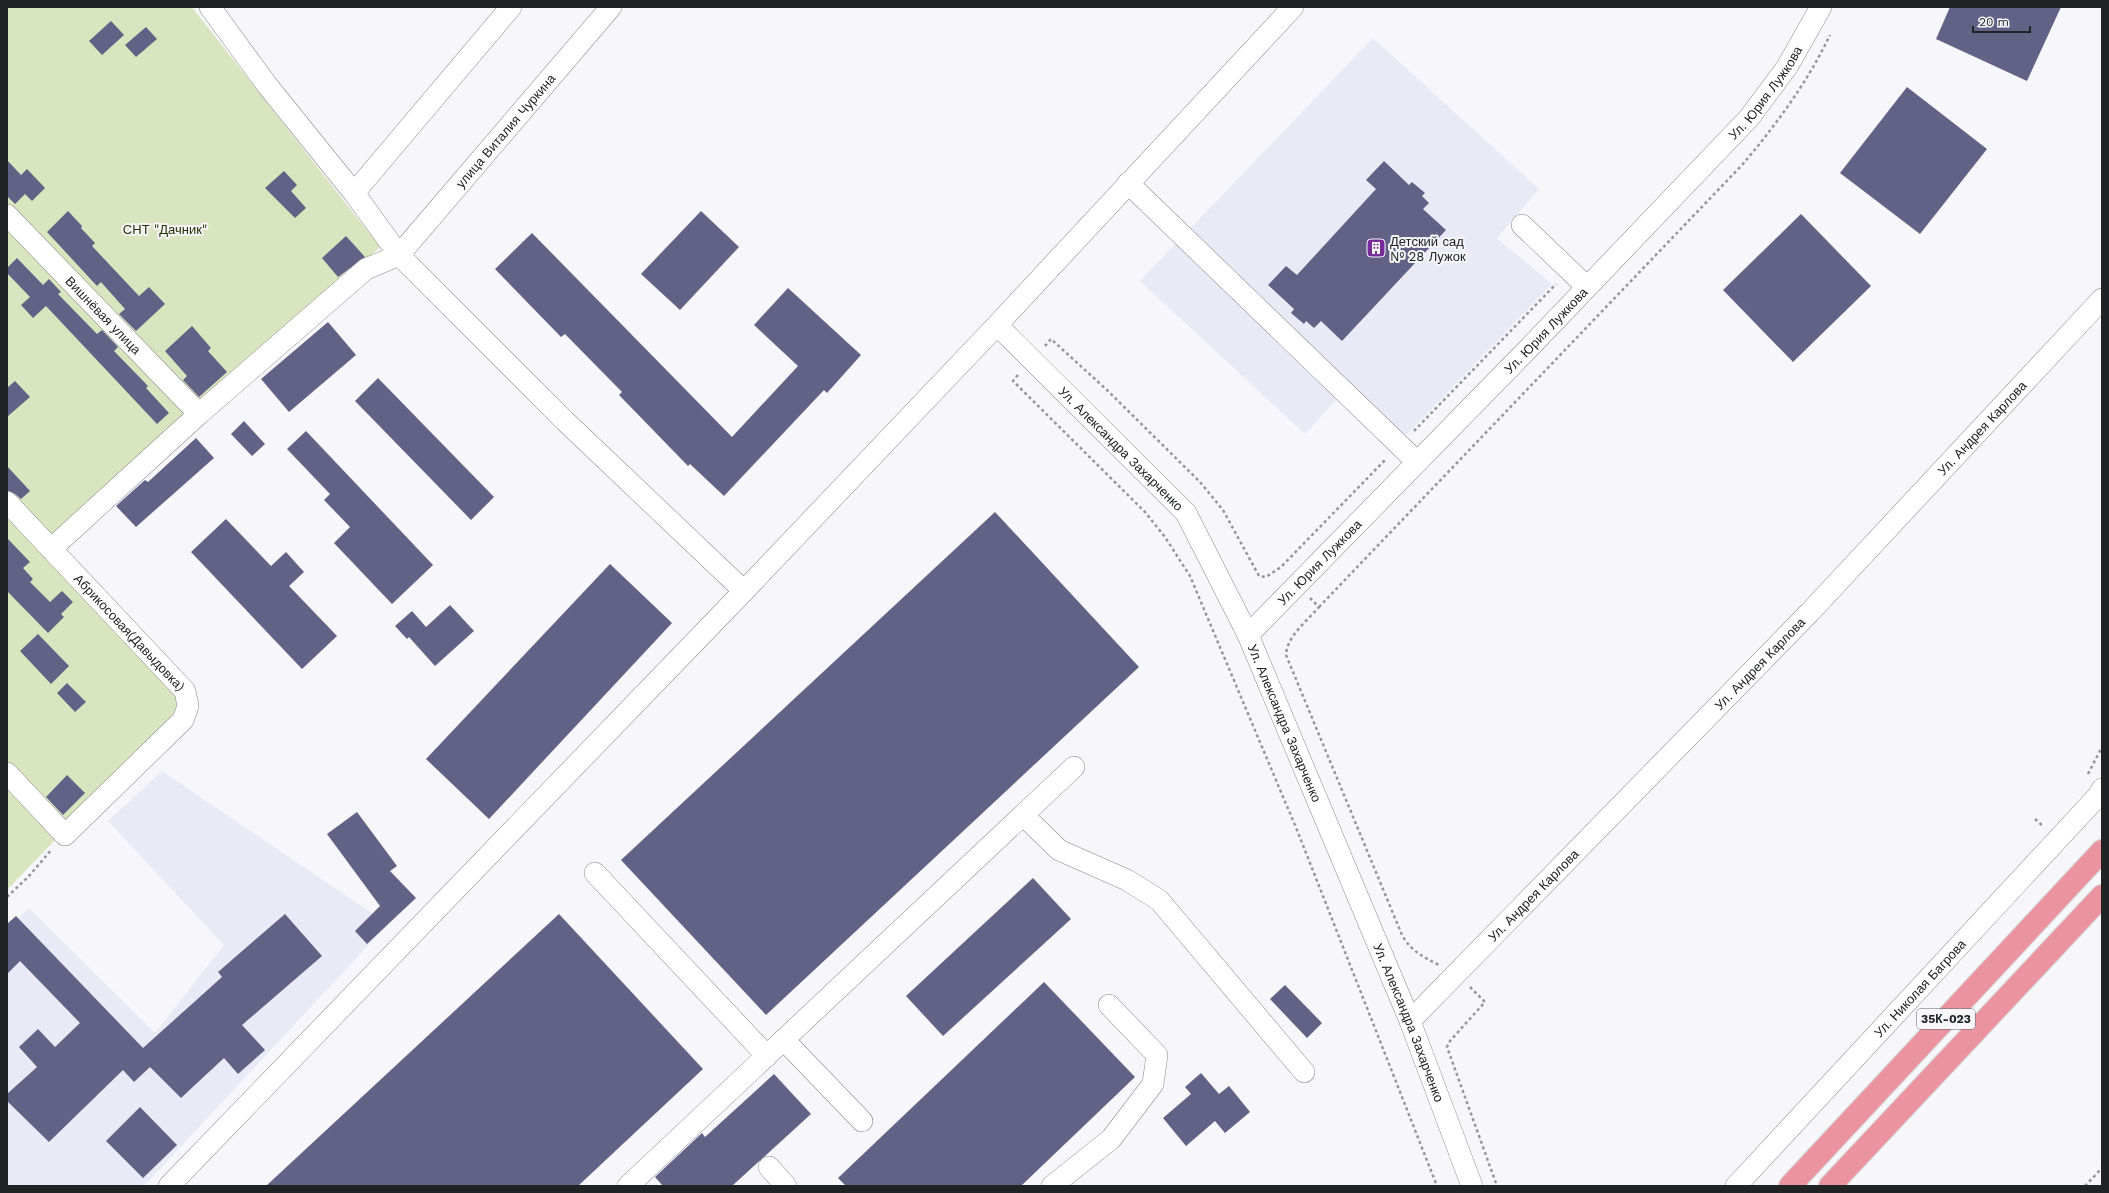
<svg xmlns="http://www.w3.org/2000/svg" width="2109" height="1193" font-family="'Work Sans',sans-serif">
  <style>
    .built { fill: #e9eaf6 }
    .green { fill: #d9e5be }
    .building { fill: #626286 }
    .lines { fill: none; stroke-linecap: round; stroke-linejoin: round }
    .minor-casing { stroke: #8a8a8e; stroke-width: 22 }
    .major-casing { stroke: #d3d3d3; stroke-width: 24 }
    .path { stroke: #96969a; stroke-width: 2.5; stroke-dasharray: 3 3; stroke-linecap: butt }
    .minor { stroke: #fff; stroke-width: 21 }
    .major { stroke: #eb94a0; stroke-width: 22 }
    .labels { text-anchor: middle; stroke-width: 4; stroke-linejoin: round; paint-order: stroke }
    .shield { fill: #f6f6fb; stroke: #616264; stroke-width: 1 }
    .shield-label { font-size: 12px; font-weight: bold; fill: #212223 }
    .street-label { font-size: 13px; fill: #212223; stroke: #f6f6fb }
    .park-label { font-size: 13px; fill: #263000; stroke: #f6f6fb }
    .poi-label { font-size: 13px; fill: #212223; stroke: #f6f6fb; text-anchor: start }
  </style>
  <rect width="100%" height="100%" fill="#f6f6fb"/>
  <path class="built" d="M1373,38L1539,189L1497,238L1552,284L1391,451L1338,398L1305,434L1140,281Z
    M162,771L388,924L144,1186H7V930L29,908L155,1033L224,945L108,821Z"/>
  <path class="green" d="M7,7H192L380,247L44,552L174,687L178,703L174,716L7,890Z"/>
  <path class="building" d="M1950,7H2061L2027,81L1936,39Z
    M111,21L124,35L102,55L89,41Z
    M146,27L157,39L136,57L125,45Z
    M1907,87L1987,149L1920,234L1840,173Z
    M7,160L21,175L27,169L45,188L32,201L25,194L15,204L7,196Z
    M1384,161L1409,185L1412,182L1425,193L1422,196L1429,203L1423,209L1446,230L1342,341L1321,321L1314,328L1306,321L1304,324L1291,313L1294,309L1268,285L1286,266L1297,275L1376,189L1366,180Z
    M284,171L297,185L291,191L306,208L295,218L265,188Z
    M68,211L82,226L81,228L95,243L92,246L139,296L149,287L165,304L136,331L119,314L125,309L101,282L97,286L47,232Z
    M701,211L739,247L680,310L641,274Z
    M1801,214L1871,286L1793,362L1723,290Z
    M532,233L732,437L798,366L754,325L788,288L861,355L827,393L824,390L724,496L690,464L688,466L619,395L622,392L565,334L561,337L495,269Z
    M346,236L365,257L338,277L322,258Z
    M17,258L43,285L49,279L61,292L58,294L97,334L102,330L118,347L114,351L148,386L146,388L169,413L157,424L46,306L33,318L21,305L30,297L7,273V268Z
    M328,322L356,355L289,412L261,379Z
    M192,326L211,348L208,351L227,372L199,397L183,380L187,376L165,351Z
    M378,378L494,497L471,520L355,401Z
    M15,381L30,397L7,417V388Z
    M244,421L265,444L252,456L231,434Z
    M306,431L433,565L392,604L334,543L350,527L324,500L330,494L287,449Z
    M196,438L214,458L136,527L116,506L145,480L148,482Z
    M7,466L30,491L21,499L15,494L7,490Z
    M995,512L1139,667L766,1015L621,860Z
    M226,519L271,566L286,552L304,572L289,586L337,636L302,669L191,552Z
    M7,538L30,562L23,568L33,579L30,582L50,602L62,591L73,602L61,614L64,617L48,633L7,591Z
    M610,564L672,623L489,819L426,759Z
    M450,605L474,631L435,666L409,637L407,639L395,626L412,611L426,627Z
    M38,634L69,666L51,684L20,651Z
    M67,683L86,702L75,712L57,693Z
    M67,775L85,793L63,815L46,797Z
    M357,812L397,866L390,871L416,898L367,944L355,931L380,906L327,834Z
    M1033,878L1071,919L943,1036L906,996Z
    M285,914L322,956L242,1025L265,1050L238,1074L224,1058L181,1098L150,1067L134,1082L123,1070L49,1142L7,1101V1094L37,1067L19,1047L38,1029L55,1047L80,1023L20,961L7,974V924L16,916L143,1048L222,977L218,972Z
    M559,914L703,1069L578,1186H266Z
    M1044,982L1135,1077L1021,1186H846L838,1178Z
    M1285,985L1322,1023L1307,1038L1270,999Z
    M1201,1073L1219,1094L1229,1086L1250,1112L1225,1133L1215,1121L1186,1146L1163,1118L1191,1094L1185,1087Z
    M774,1074L811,1114L732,1186H663L655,1177L702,1133L705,1137Z
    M140,1107L177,1145L143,1178L106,1141Z"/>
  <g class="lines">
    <defs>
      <g id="minor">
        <path d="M210,7L267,85L354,193L399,255L565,421L744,591"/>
        <path d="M1128,183L1416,461"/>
        <path d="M354,193L511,7"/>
        <path id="s1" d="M7,215L199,414"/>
        <path d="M1522,225L1587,287"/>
        <path id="s2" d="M997,325L1186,513L1248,635L1410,1021L1472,1186"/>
        <path id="s3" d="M7,502L185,691L188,706L183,720L65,835L7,773"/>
        <path id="s4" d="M51,549L199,414L366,269L399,255L611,7"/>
        <path id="s5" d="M1248,635L1528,349L1749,118L1787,67L1821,7"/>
        <path d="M1023,815L1059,850L1127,880L1159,900L1304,1072"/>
        <path d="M595,873L767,1056"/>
        <path id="s6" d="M1410,1021L1810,612L2102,299"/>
        <path d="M784,1040L862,1121"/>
        <path d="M769,1167L786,1186"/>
        <path d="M169,1186L744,591L997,325L1293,7"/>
        <path d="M628,1186L1074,767"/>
        <path d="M1052,1186L1111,1139L1153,1084L1157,1055L1109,1005"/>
        <path id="s7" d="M1736,1186L2098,796L2102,789"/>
      </g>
      <path id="major" d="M1790,1186L2102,851
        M1830,1186L2102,896"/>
    </defs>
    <use href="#minor" class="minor-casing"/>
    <use href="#major" class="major-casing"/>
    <path class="path" d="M1045,346L1051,339L1107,390L1200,482L1223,510L1259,576L1266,577L1281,567L1386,459
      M1018,375L1013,381L1145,512L1165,537L1190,576L1297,830L1437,1186
      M1414,431L1556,284
      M1310,598L1319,607C1307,621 1287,636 1286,655L1402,935C1410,950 1423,957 1439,965
      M1319,607L1742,165C1776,125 1807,83 1830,35
      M2088,774L2102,747
      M2035,819L2044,827
      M7,897L29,876L52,849
      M1470,987L1485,1002L1450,1041L1447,1047L1497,1186
      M2085,1186L2102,1168"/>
    <use href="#minor" class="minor"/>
    <use href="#major" class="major"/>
  </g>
  <defs>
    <symbol id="building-square" viewBox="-11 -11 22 22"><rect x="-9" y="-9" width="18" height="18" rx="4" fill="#772a9c" stroke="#f6f6fb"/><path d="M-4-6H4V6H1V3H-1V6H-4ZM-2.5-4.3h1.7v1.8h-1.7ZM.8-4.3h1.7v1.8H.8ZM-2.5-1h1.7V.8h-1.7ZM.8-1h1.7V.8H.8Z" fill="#fff"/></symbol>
  </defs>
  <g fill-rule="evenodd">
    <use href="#building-square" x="1365" y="237" width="22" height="22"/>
  </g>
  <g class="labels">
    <rect class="shield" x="1917" y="1009" width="58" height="20" rx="3"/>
    <g class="shield-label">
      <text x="1946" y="1023">35К-023</text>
    </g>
    <g class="street-label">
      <text dy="5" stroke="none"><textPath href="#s5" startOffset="750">Ул. Юрия Лужкова</textPath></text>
      <text dy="5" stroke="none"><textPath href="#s4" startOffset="621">улица Виталия Чуркина</textPath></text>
      <text dy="5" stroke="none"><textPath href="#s1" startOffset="139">Вишнёвая улица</textPath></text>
      <text dy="5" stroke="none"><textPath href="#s5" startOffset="426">Ул. Юрия Лужкова</textPath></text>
      <text dy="5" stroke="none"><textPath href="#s6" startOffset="824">Ул. Андрея Карлова</textPath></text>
      <text dy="5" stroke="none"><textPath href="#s2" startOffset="175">Ул. Александра Захарченко</textPath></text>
      <text dy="5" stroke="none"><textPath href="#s5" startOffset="102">Ул. Юрия Лужкова</textPath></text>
      <text dy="5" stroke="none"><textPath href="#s3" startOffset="179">Абрикосовая(Давыдовка)</textPath></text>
      <text dy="5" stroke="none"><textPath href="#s6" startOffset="500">Ул. Андрея Карлова</textPath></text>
      <text dy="5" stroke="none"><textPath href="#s2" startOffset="499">Ул. Александра Захарченко</textPath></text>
      <text dy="5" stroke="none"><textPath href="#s6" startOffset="176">Ул. Андрея Карлова</textPath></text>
      <text dy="5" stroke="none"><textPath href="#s7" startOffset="270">Ул. Николая Багрова</textPath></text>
      <text dy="5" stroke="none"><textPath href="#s2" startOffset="823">Ул. Александра Захарченко</textPath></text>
    </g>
    <g class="park-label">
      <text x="165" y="234">СНТ "Дачник"</text>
    </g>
    <g class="poi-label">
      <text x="1390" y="246">Детский сад<tspan x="1390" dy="15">№ 28 Лужок</tspan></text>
    </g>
  </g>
  <rect width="2109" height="1193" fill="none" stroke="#212223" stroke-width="16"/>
  <path d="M1973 26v6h57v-6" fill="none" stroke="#212223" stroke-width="2"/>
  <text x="1979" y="26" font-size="12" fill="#212223" stroke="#f6f6fb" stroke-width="3" paint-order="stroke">20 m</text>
</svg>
